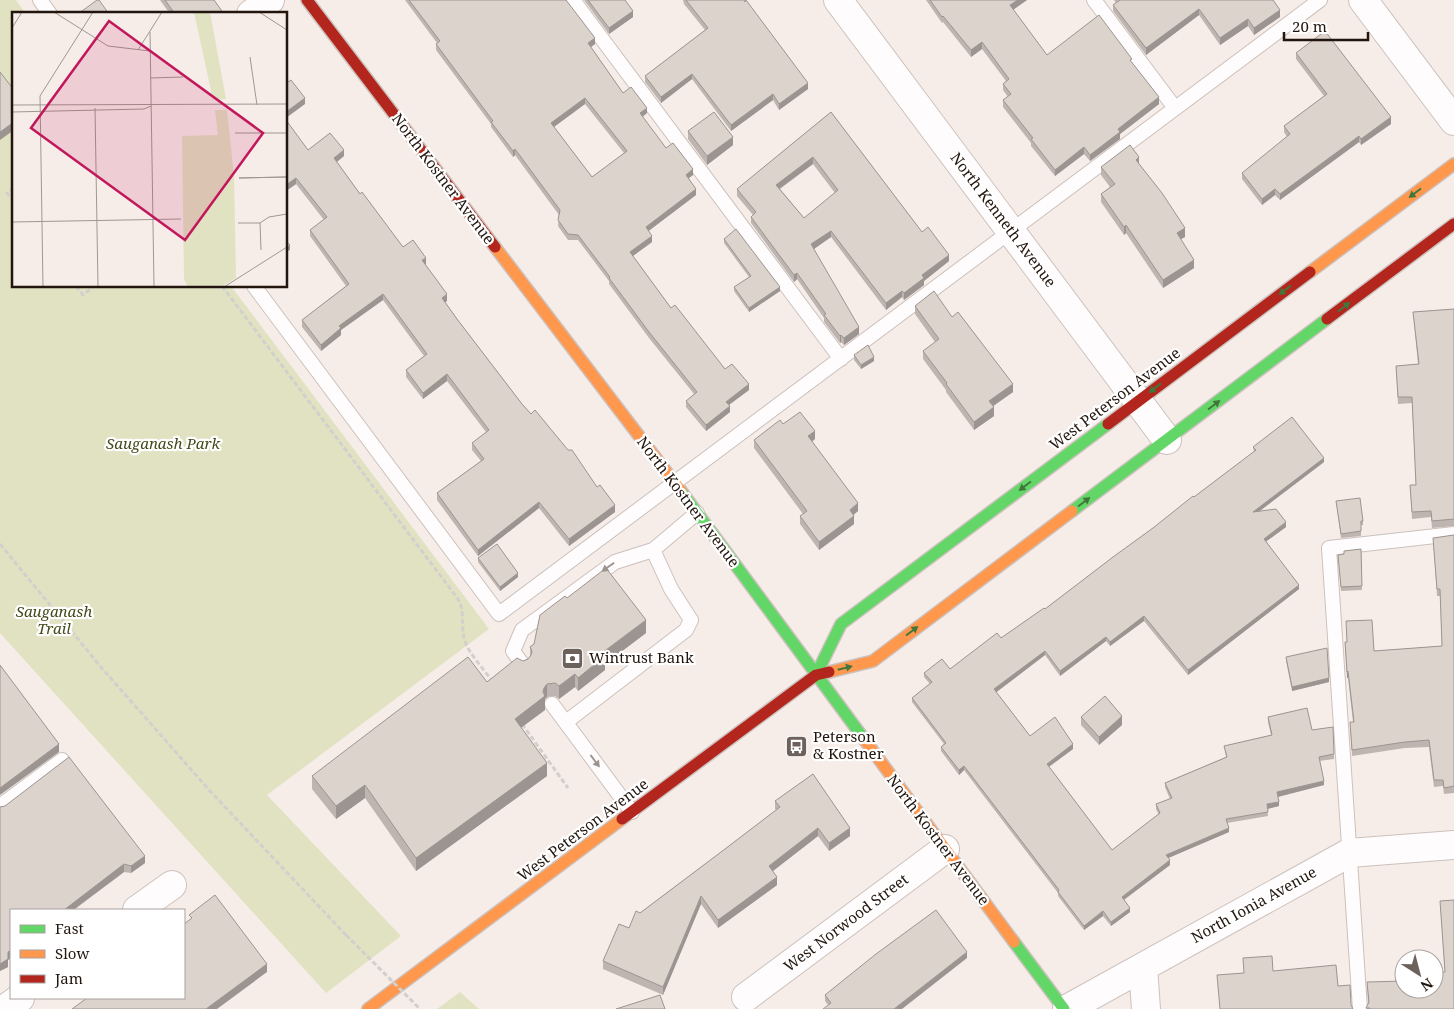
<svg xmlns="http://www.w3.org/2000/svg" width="1454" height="1009" font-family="'Noto Serif',serif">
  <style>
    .green { fill: #e1e2c2 }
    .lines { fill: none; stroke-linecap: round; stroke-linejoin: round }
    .lane-casing { stroke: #ccc1bc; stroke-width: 16 }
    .street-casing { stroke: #ccc1bc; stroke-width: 30 }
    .fast-casing { stroke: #ccc1bc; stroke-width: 14 }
    .slow-casing { stroke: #ccc1bc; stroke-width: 14 }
    .jam-casing { stroke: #ccc1bc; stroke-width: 14 }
    .path { stroke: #d3cfcd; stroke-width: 3; stroke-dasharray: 5 2.5; stroke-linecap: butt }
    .lane { stroke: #fefcfc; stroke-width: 14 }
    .street { stroke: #fefcfc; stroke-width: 28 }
    .fast { stroke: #63d668; stroke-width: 11 }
    .slow { stroke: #ff974d; stroke-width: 11 }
    .jam { stroke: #b3261e; stroke-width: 11 }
    .path-bridge { stroke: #d3cfcd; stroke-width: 3; stroke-dasharray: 5 2.5; stroke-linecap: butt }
    .wall { fill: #beb5b0; fill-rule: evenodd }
    .shaded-wall { fill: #9b9490 }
    .building { fill: #ddd3cd; stroke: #9b9490; fill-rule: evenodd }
    .oneway { fill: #42763b }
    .oneway2 { fill: #9b9491 }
    .labels { text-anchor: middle; stroke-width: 4.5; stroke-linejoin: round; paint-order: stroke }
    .street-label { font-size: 15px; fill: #22150e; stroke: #fff }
    .park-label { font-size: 15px; font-style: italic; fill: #434919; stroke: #fff }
    .poi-label { font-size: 15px; fill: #22150e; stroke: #fff; text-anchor: start }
    .inset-road { fill: none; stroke: #a19791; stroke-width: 1 }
    .view { fill: #c2185b; fill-opacity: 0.15; stroke: #c2185b; stroke-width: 2.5 }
    .inset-edge { fill: none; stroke: #22150e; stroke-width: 2.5 }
  </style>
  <rect width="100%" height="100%" fill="#f6ede9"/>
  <path class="green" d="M0,0H16L26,14H14V286H231L489,629L267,795L401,936L326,993L0,633Z
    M460,992L479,1009H437Z"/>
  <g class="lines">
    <defs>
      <path id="lane" d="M40,0L50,14
        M573,0L841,359
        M1094,0L1175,108
        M254,286L499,614L1320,0
        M523,665L513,651L522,630L615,562L653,550L697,513
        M552,704L632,812
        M566,722L686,630L691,620L671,589L653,550
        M0,806L62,760
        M1360,1009L1329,548L1454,534"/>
      <path id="street" d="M838,0L1167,440
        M1363,0L1454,121
        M251,14L270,0
        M137,910L172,885
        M1143,967L1146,1009
        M746,997L945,849
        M5,1009L20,998
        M1067,1009L1349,853L1454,845"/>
      <path id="fast" d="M681,491L864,739
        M1072,511L1327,319
        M816,675L841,624L1108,424
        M1014,942L1064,1009"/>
      <path id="slow" d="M495,247L681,491
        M1310,272L1454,164
        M829,672L873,661L1072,511
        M864,739L1014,942
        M368,1009L622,819"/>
      <path id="jam" d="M307,0L495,247
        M1327,319L1454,224
        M1108,424L1310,272
        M622,819L816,675L829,672"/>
    </defs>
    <use href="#lane" class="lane-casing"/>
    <use href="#street" class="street-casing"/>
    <use href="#fast" class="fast-casing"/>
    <use href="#slow" class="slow-casing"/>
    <use href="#jam" class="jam-casing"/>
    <path class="path" d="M14,188L7,193L14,202
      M76,286L83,295L94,286
      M222,286L458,599C465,611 461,625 464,638C467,652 484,669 492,681
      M0,544L100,666L210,791L346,935
      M522,724L568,788"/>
    <use href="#lane" class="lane"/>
    <use href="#street" class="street"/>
    <use href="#fast" class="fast"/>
    <use href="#slow" class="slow"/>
    <use href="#jam" class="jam"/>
    <path class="path-bridge" d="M346,935L420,1009"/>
  </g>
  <path class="wall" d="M160,0H214L224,14H170Z
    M405,0H566L595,44L591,47L623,93L647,113L642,117L666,148L693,175L689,178L696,195L648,231L652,242L633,256L671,308L725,369L749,390L729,405L730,412L706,431L686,407V401L694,394L649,338L609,284V281L578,240H568L558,226L559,215L515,155L513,157L491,127V124L436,50V44L437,43ZM585,104L624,153L592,177L554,127Z
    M584,0H625L633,17L609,34Z
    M683,0H744L808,89L779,110L773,100L731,131L692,79L661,103L645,82V76L705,30L684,4Z
    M926,0H1027L1013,10L1047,55L1132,63L1159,104L1120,134V139L1090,161L1084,154L1055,176L1031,146V143L1003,107V100L1008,97L1003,90V84L1006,81L982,49L971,57L943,22L942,23Z
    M1114,0H1273L1280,17L1254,35L1248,26L1220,45L1199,15L1146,55L1113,11V5L1116,3Z
    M1296,53L1391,124L1361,145L1359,142L1280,200L1275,195L1262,205L1242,179V173L1287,137L1284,132V126L1324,96L1296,59Z
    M831,112L922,232L949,261L924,281V285L904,300L902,297L886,310L831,237L814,249L859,334L844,345L841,342L840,343L824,322V318L797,279L794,282L751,223V217L753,215L737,196V189ZM813,164L835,193L804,218L780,189Z
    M688,131L733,145L707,165L688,139Z
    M308,150L344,156L337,162L360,194L403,247L426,264L425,265L447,301L445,302L457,319L522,404L615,512L569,546L539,508L478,556L437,500V493L481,461L472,450V443L486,432L447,381L423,399L406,377V370L424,356L383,300L341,330V335L321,351L302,327V320L346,286L310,236V230L324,220L296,184L286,191Z
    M1139,164L1185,237L1181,239L1194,268L1163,288L1126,233L1124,235L1101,202V194L1110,187L1101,175V167Z
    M724,239L780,291L749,312L734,291V287L749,277L724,243Z
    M915,306L952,317L1013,392L993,406L994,416L974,430L946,392V390L923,359V351L935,342L915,314Z
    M1454,309V526L1432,528L1431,517L1412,519L1410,485H1416L1412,403L1398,404L1396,366L1418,364L1413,312Z
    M854,355L874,361L861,369L854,360Z
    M783,424L815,439L812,442L858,511L853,515L854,524L819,550L800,524V516L803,514L754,448V440Z
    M1253,447L1324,462L1260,511L1286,527L1266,541L1299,589L1188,675L1144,621L1110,646L1106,641L1060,676L1045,655L996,692L1030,736L1073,749L1049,767L1112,850L1159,815L1156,809V804L1170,799L1165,787V783L1226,757L1224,746L1271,735L1268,722V717L1312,730L1334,754V759L1319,761L1324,785L1278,797L1279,806L1267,809L1268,816L1227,823L1229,832L1168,858L1170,865L1124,900L1130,912L1111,926L1103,916L1084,930L1058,896V893L964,770L959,775L941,751V747L944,744L912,702V698L930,684L924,677V673L950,669L1001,638L1045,609L1254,452Z
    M1336,501L1363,521V525H1361V536L1341,538Z
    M1454,535V793L1444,794L1443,786L1434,787L1429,747L1405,748L1352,756L1350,722H1353L1348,678H1347L1345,642L1374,651L1442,646L1440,596H1437L1433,538Z
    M1361,549L1362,590L1341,591L1338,555L1344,554V551Z
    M478,558L518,577L500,591L478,562Z
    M567,598L646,633L605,664V670L578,691L575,687L559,699L555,696L547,697L545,699V710L521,728L547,776L416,871L365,798L336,819L312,789V776L487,682L523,661L528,659L530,656V647L534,644Z
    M1286,657L1329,682L1292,691L1286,661Z
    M1081,717L1122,725L1099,745L1081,725Z
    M775,801L850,836L829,851L818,836L773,871L777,885L718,928L701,904L663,995L603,969V961L640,913L725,849L776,810L775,809Z
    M0,807L145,863L131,873L124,872L8,960V967L0,971Z
    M1440,901L1454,1009H1366L1368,1003L1367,982L1404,989L1445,972Z
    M967,958L828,1005L825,1001V995Z"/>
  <path class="shaded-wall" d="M1018,0H1027L1010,12V5Z
    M1199,9V15L1146,55V48Z
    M1280,10V17L1254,35V28Z
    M633,11V17L609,34V28Z
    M1248,19V26L1220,45V38Z
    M595,38V44L588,49V43Z
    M982,42V49L971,57V50Z
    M692,74V79L661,103V97Z
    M808,83V89L779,110V104Z
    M773,94V100L731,131V125Z
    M1159,97V104L1120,134V139L1090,161V155L1118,129Z
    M305,98V104L286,118V112Z
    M585,98V104L551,129V123Z
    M647,108V113L640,119V113Z
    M1391,117V124L1361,145V139Z
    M14,122V130L0,140V132Z
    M1359,136V142L1280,200V194Z
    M733,137V145L707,165V156Z
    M1084,147V154L1055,176V170Z
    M515,149V155L513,157V151Z
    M344,150V156L334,164V158Z
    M813,157V164L776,191V185Z
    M1139,157V165L1136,160Z
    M693,169V175L686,180V175Z
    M296,178V184L286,191V185Z
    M696,189V195L646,233V227Z
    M1275,189V195L1262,205V199Z
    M1126,225V233L1124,235V227Z
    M1185,228V237L1177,241V233Z
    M831,231V237L811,251V244Z
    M652,236V242L630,258V252Z
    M290,245V250L286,252V248Z
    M949,255V261L924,281V285L904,300V293L922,275Z
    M426,258V264L422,267V260Z
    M1194,260V268L1163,288V280Z
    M797,273V279L794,282V275Z
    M780,287V291L749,312V308Z
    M902,291V297L886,310V303Z
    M383,294V300L341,330V335L321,351V345L339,326Z
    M447,294V301L442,304V298Z
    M859,327V334L844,345V338Z
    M841,335V342L840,343V336Z
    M874,357V361L861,369V365Z
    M447,374V381L423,399V393Z
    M749,384V390L726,407V402Z
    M1013,384V392L989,409V401Z
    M730,406V412L706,431V425Z
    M994,407V416L974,430V422Z
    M815,431V439L808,444V436Z
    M1324,458V462L1253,516V512Z
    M539,502V508L478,556V550Z
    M858,503V511L850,518V510Z
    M615,505V512L569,546V539Z
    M854,516V524L819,550V542Z
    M1286,522V527L1264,543V539Z
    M518,573V577L500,591V587Z
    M1299,585V589L1188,675V670Z
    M1144,616V621L1110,646V642Z
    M646,620V633L605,664V670L578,691V678L602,653Z
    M1106,637V641L1060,676V671Z
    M1045,651V655L994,694V689Z
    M1348,671V678H1347V672Z
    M575,674V687L559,699V686Z
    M1329,678V682L1292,691V687Z
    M547,684V697L545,699V710L515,732V719Z
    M1122,716V725L1099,745V737Z
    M59,744V752L0,795V788Z
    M1073,744V749L1047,768V764Z
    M547,763V776L416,871V858Z
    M964,766V770L959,775V770Z
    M1324,781V785L1277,797V792Z
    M365,785V798L336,819V806Z
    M1279,802V806L1267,809V804Z
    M818,828V836L769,874V866Z
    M850,828V836L829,851V843Z
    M1229,828V832L1166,859V855Z
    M145,856V863L131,873V866Z
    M1170,860V865L1122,901V897Z
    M124,864V872L73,910H64Z
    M777,877V885L718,928V920Z
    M701,896V904L663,995V987Z
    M1130,908V912L1111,926V922Z
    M1103,911V916L1084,930V926Z
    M11,950V958L8,960V967L0,971V964L8,952Z
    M967,952V958L902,1009H894Z
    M267,964V972L217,1009H206Z"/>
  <path class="building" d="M97,0H99L109,14H78Z
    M165,0H214L224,14H175Z
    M409,0H566L595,38L588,43L623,93L631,87L647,108L640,113L666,148L673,143L693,169L686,175L696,189L646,227L652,236L630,252L671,308L675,305L725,369L732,364L749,384L726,402L730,406L706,425L686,401L697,392L649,332L609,278L610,277L578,235L568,234L558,220L560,210L515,149L513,151L491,122L493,121L436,44L440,41ZM585,98L627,151L592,177L551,123Z
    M588,0H625L633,11L609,28Z
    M686,0H744L745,2L746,0L808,83L779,104L773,94L731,125L692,74L661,97L645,76L708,28Z
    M930,0H1018L1010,5L1047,55L1099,15L1132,59L1130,60L1159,97L1118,129L1120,132L1090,155L1084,147L1055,170L1031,139L1033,138L1003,100L1011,94L1003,84L1009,79L982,42L971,50L943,16L942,17Z
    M1120,0H1273L1280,10L1254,28L1248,19L1220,38L1199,9L1146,48L1113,5Z
    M1325,31L1391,117L1361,139L1359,136L1280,194L1275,189L1262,199L1242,173L1290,134L1284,126L1327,94L1296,53Z
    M0,72L14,90V122L0,132Z
    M291,80L305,98L286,112V83Z
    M714,112L733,137L707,156L688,131Z
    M831,112L922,232L928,227L949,255L922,275L924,278L904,293L902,291L886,303L831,231L811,244L859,327L844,338L841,335L840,336L824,315L826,314L797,273L794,275L751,217L756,212L737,189ZM813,157L838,190L804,218L776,185Z
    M286,120L308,150L330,133L344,150L334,158L360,194L362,192L403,247L413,240L426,258L422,260L447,294L442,298L457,319L522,404L531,414L535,410L568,450H572L597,487L600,485L615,505L569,539L539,502L478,550L437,493L484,459L472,443L489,430L447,374L423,393L406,370L427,354L383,294L339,326L341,328L321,345L302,320L349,284L310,230L327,217L296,178L286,185Z
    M1130,145L1139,157L1136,160L1162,193L1185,228L1177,233L1194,260L1163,280L1126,225L1124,227L1101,194L1115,184L1101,167Z
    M736,229L780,287L749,308L734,287L751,276L724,239Z
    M286,241L290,245L286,248Z
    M934,291L952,317L958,312L1013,384L989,401L994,407L974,422L946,384L947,383L923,351L939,339L915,306Z
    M1454,309V519L1432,521L1431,511L1412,512L1410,485H1416L1412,397H1398L1396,366L1419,364L1413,312Z
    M868,345L874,357L861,365L854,355Z
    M800,412L815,431L808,436L858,503L850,510L854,516L819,542L800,516L807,511L754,440L780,420L783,424Z
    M1292,417L1324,458L1253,512L1276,509L1286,522L1264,539L1299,585L1188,670L1144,616L1110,642L1106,637L1060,671L1045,651L994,689L1030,736L1055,717L1073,744L1047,764L1112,850L1160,813L1156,804L1172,798L1165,783L1227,757L1224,746L1272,735L1268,717L1307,708L1312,730L1333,727L1334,754L1319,757L1324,781L1277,792L1279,802L1267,804L1268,812L1226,819L1229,828L1166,855L1170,860L1122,897L1130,908L1111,922L1103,911L1084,926L1058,892L1059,890L964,766L959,770L941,747L946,743L912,698L932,682L924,673L942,659L950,669L997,633L1001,638L1044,608L1045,609L1113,557L1153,528L1193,496L1194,497L1256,450L1253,447Z
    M1360,498L1363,521H1361V531L1341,534L1336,501Z
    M1454,535V786L1444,788L1443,780H1434L1429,740L1405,742L1352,750L1350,722H1354L1348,671L1347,672L1345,642H1347L1346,621L1372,620L1374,651L1442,646L1440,589H1437L1433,538Z
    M497,544L518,573L500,587L478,558Z
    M1361,549L1362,586L1341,587L1338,555L1344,554V551Z
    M606,568L646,620L602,653L605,656L578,678L575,674L559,686L555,683L547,684L544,688L543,692L545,696L515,719L547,763L416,858L365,785L336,806L312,776L468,657L487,682L517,658L523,661L528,659L531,655L532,651L530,647L534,644L540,615L565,596L567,598Z
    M1327,648L1329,678L1292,687L1286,657Z
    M0,665L59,744L0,788Z
    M1105,696L1122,716L1099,737L1081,717Z
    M69,757L145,856L131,866L124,864L64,910H11V950L8,952V959L0,964V807L5,806Z
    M813,774L850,828L829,843L818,828L769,866L777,877L718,920L701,896L663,987L603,961L619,924L629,928L636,911L640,913L725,849L780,807L775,801Z
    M215,895L267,964L206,1009H72L87,998H184V924L192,918L189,915Z
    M1454,900V1009H1370V1008H1366L1369,1002L1367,982L1404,981V989H1434V973L1445,972L1440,901Z
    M936,910L967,952L894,1009H823L831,1003L825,995L876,954Z
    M1272,956L1273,971L1336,965L1338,986L1350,985L1351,1005L1353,1009H1220L1217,975L1244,973L1243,958Z
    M660,995L665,1009H616Z"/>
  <defs><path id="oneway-solid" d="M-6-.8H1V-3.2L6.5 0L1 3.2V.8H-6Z" transform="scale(1.25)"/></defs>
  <g class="oneway">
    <use href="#oneway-solid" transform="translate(1415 193) rotate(143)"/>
    <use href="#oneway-solid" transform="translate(1285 290) rotate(143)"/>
    <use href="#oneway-solid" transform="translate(1344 307) rotate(-37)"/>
    <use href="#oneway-solid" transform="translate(1155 388) rotate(142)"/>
    <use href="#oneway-solid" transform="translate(1214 405) rotate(-37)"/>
    <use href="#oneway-solid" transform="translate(1025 486) rotate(143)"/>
    <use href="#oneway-solid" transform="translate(1084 502) rotate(-37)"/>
    <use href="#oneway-solid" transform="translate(912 631) rotate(-37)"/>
    <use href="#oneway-solid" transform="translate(845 668) rotate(-14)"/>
  </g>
  <g class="oneway2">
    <use href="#oneway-solid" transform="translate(608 567) rotate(145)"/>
    <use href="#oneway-solid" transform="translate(595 761) rotate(53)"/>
  </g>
  <defs>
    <symbol id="bank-square" viewBox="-11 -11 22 22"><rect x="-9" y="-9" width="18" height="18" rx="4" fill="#6c615b" stroke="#fff"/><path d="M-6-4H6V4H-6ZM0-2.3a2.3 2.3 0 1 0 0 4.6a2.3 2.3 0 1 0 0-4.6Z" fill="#fff"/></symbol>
    <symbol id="bus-square" viewBox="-11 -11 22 22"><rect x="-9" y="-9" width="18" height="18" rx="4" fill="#6c615b" stroke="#fff"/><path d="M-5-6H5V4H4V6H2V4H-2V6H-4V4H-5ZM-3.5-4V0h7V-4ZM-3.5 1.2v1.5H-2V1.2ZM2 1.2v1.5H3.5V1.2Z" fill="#fff"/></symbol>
  </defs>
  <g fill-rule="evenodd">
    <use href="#bank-square" x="560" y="646" width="25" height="25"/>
    <use href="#bus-square" x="784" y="734" width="25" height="25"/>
  </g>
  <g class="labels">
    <g class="street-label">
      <text transform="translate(443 179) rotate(53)" y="5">North Kostner Avenue</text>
      <text transform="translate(1003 220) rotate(53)" y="5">North Kenneth Avenue</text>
      <text transform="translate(1115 399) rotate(-37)" y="5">West Peterson Avenue</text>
      <text transform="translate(688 502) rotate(53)" y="5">North Kostner Avenue</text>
      <text transform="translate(583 830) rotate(-37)" y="5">West Peterson Avenue</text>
      <text transform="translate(938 840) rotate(53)" y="5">North Kostner Avenue</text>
      <text transform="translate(1254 905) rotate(-29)" y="5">North Ionia Avenue</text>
      <text transform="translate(846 923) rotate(-37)" y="5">West Norwood Street</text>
    </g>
    <g class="park-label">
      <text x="163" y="449">Sauganash Park</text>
      <text x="54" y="617">Sauganash<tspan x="54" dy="17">Trail</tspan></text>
    </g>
    <g class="poi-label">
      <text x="589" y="663">Wintrust Bank</text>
      <text x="813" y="742">Peterson<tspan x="813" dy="17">&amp; Kostner</tspan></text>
    </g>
  </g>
  <g transform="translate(12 12)">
    <rect width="275" height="275" fill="#f6ede9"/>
    <path d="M182,0H198L214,87L201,88ZM203,98H215L222,164L224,266L209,275H176L172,267L170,124L206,123Z" fill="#e1e2c2"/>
    <path class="inset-road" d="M42,0L96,34L138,39M247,0L275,18M0,16L10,0M138,20L142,275M126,38L150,0M238,45L245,93M138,66L171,65M0,93L275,92M83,96L86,275M0,100L132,97L139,94M223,121H275M275,122V202M227,166L274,165M227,166L274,165M0,210L169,207M226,211H248L257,205L275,202M248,211L249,238M31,275L28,84L81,0M212,275L275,235"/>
    <path class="view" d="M97,9L251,121L173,228L19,116Z"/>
    <rect width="275" height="275" class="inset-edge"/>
  </g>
  <rect x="10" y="909" width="175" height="90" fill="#ffffff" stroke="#a7a19f"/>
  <rect x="20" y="925" width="25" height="8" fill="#63d668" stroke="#a7a19f"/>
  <text x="55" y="934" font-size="15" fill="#22150e">Fast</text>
  <rect x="20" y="950" width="25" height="8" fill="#ff974d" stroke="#a7a19f"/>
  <text x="55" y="959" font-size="15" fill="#22150e">Slow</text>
  <rect x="20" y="975" width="25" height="8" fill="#b3261e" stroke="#a7a19f"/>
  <text x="55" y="984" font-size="15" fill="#22150e">Jam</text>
  <g transform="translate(1419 974) rotate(144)"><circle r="24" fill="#ffffff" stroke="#a7a19f"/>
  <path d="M0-4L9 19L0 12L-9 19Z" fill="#6c615b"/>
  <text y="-8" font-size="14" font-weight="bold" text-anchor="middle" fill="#22150e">N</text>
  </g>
  <path d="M1284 32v8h84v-8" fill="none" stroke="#22150e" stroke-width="2.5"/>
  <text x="1292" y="32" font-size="15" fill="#22150e" stroke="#ffffff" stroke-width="4" paint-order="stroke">20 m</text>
</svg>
